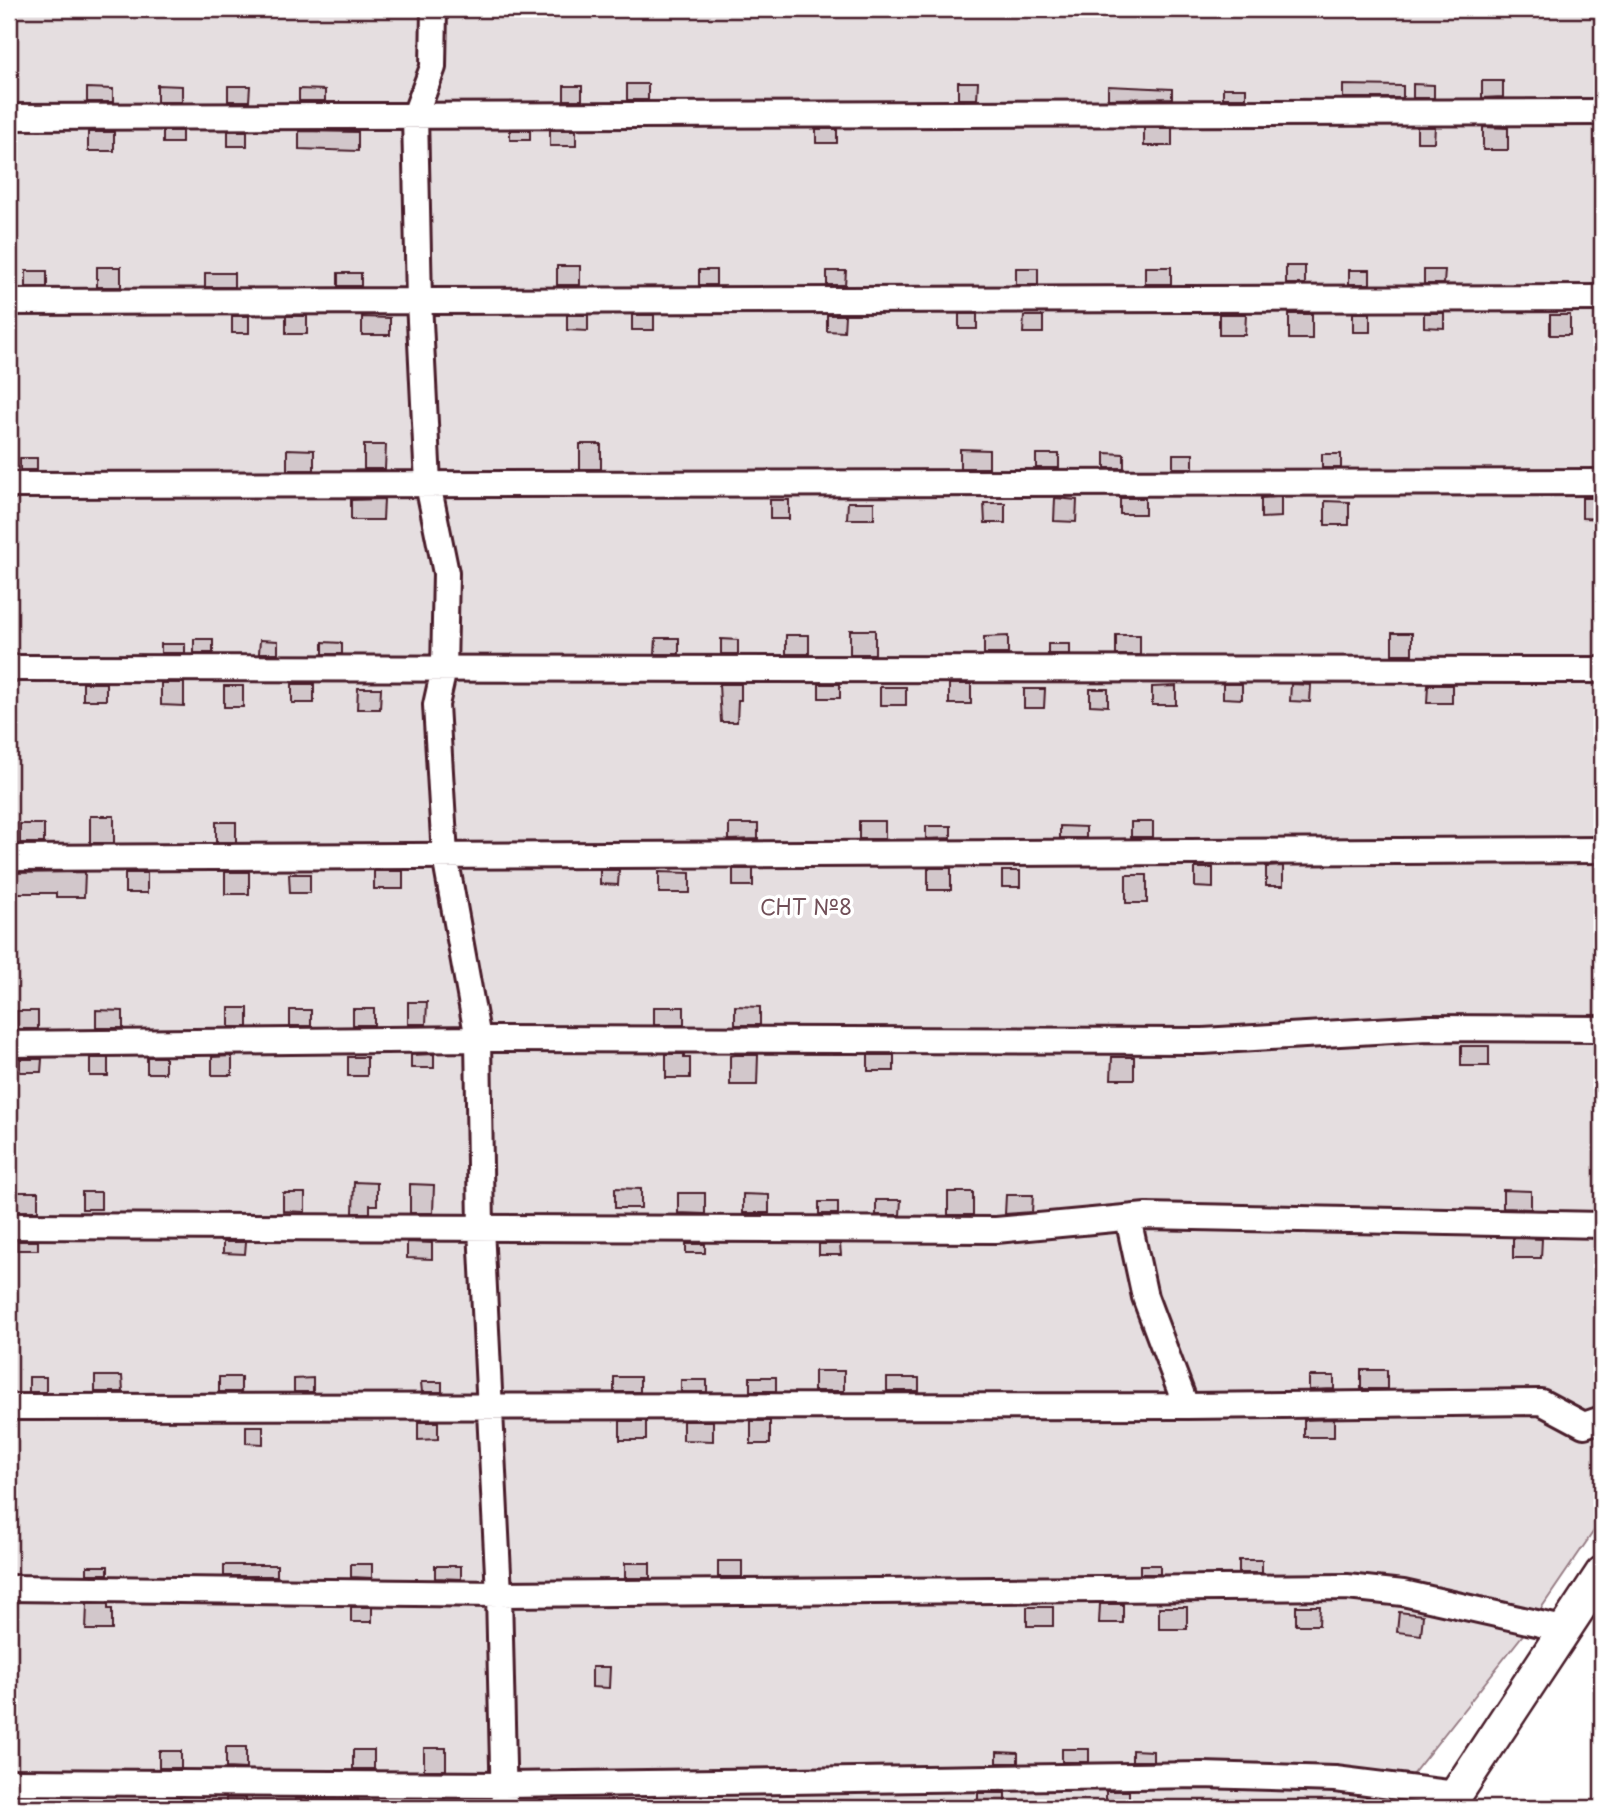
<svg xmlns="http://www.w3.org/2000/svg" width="1611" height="1817" font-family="'Playpen Sans',sans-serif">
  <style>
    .green { fill: #e5dee0; stroke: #987e86; stroke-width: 2 }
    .building { fill: #d2c7cb; stroke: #4a1f2b; stroke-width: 2 }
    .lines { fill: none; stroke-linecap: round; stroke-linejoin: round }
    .minor-casing { stroke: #4a1f2b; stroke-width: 30 }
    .major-casing { stroke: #4a1f2b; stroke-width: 37 }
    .minor { stroke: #fff; stroke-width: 24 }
    .major { stroke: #fff; stroke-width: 32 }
    .labels { text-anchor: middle; stroke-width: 7; stroke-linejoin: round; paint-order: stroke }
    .park-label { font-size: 21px; fill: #714f58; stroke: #fff }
  </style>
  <rect width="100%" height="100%" fill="#fff"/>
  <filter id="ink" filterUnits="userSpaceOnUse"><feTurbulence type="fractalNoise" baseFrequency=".0143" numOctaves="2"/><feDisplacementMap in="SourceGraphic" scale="14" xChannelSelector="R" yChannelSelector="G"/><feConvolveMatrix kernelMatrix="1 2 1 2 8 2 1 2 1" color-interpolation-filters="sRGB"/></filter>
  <g filter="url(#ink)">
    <path class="green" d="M9,9H1602V1519L1525,1632L1405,1784L1392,1808H9Z"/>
    <path class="building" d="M1482,81H1503V97L1482,98Z
      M958,82H978L977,99H958Z
      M627,84H648V100H627Z
      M1413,84L1434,85V98H1413Z
      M157,85L182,86V102H157Z
      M1343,85L1403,86V98H1343Z
      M228,86H250L249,101H228Z
      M564,86H582V100H564Z
      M1108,86L1172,89V98L1108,99Z
      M87,88L113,89V102H87Z
      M1223,88H1246V98H1223Z
      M299,89L325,90V101H299Z
      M1417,127H1435L1434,142H1417Z
      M1483,127L1508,128V150H1483Z
      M1144,128H1172V146H1144Z
      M816,129H837V143H816Z
      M510,130H530V140H510Z
      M550,130H576V146H550Z
      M163,131H182V143H163Z
      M228,131H247V146H228Z
      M299,131L358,132V151L299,149Z
      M88,132H114V151H88Z
      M557,266H580V285H557Z
      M1286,266H1305V284H1286Z
      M97,267H121V287H97Z
      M1145,267H1171V284H1145Z
      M1016,268H1038V285H1016Z
      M699,270H716V285H699Z
      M1349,270H1370V284H1349Z
      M1424,270H1445L1444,284H1424Z
      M26,271H47V287H26Z
      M827,271H846L845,285H827Z
      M205,273H234V287H205Z
      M338,273H361V286H338Z
      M1353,313H1370V332H1353Z
      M1424,313H1444V328L1424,327Z
      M959,314H977V329H959Z
      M1219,314H1246L1245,335H1219Z
      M1289,314H1312V339H1289Z
      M567,315H588V331L567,330Z
      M632,315H654V330H632Z
      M827,315H845L844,332L827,331Z
      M1550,315H1570V335H1550Z
      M232,316H249V333H232Z
      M286,316H307V334H286Z
      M1024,316H1043V333H1023Z
      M362,317L390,318V335H362Z
      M580,444H601V469H580Z
      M364,445H386L385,469H364Z
      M287,449L314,450V470H287Z
      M960,449L989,450V468H960Z
      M1105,453L1124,454V468H1105Z
      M1036,454H1059V468H1036Z
      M1173,454H1193V468H1173Z
      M1322,454H1341V468H1322Z
      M20,458H37V470H20Z
      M1281,497V517L1261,518V498Z
      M1055,498L1077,500L1076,522L1054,521Z
      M1120,498H1145V514H1120Z
      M1582,498H1602V519L1582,518Z
      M384,499L383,520H351V500Z
      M770,500H789V519H770Z
      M1325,501L1349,502V525H1325Z
      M848,502H874V519H847Z
      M984,503H1005V523H985Z
      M850,630H875V654H850Z
      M1392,633H1412V654H1392Z
      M786,635H809V654H786Z
      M1116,635H1140V655H1116Z
      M1008,636V654H984V637Z
      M656,638H679V654H655Z
      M194,639H213V653H194Z
      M721,639L738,640V654H721Z
      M260,640L278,641V653H259Z
      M323,642L342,643V654H323Z
      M161,644H185V653H161Z
      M1048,644H1070V654H1048Z
      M83,683H106V700H83Z
      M161,683H184V706L161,705Z
      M292,684H314V703H292Z
      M719,684H741V700H738L737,722H721Z
      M819,684H840V698H819Z
      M949,684H971V704H949Z
      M1223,684H1242V699L1223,698Z
      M1291,684L1311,685L1310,702L1290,701Z
      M1428,685H1452V703H1427Z
      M224,686H243V707H224Z
      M1176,686V705H1152V687Z
      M880,687H906V705H880Z
      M358,688H381L380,709H357Z
      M1024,689H1045L1044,708H1024Z
      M1090,689H1108V706L1090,705Z
      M90,816H114V843H90Z
      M859,821H885V839H859Z
      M216,822H236V842H216Z
      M1131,822H1153V837H1131Z
      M20,824H44V843H20Z
      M729,824H758V839L729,840Z
      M926,826H951V838L926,839Z
      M1060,826L1086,827V838H1060Z
      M1283,866V886H1266V867Z
      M928,868H951V890H928Z
      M1195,868H1213V888L1195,887Z
      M733,869H753V886H733Z
      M600,870H619L618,885L600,884Z
      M374,871H403V889H374Z
      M1002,871H1020V887H1002Z
      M85,872L84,897H56V893H9V873Z
      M225,872H249V894H225Z
      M659,872L690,873V893H659Z
      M125,873H147V893H125Z
      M289,874H310V893H290Z
      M1126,875H1147V903H1126Z
      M408,1002H427L426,1024H408Z
      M735,1006L760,1007V1025H735Z
      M654,1007H684V1025H654Z
      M229,1008H248V1027H229Z
      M353,1009H374V1025H353Z
      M96,1010L123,1011V1028H96Z
      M290,1010H311V1026H290Z
      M17,1011H38V1029H17Z
      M1461,1046H1489V1066H1461Z
      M434,1054V1068H411V1055Z
      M666,1054H684V1058H690V1078H666Z
      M735,1055H758L757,1085H730V1056Z
      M868,1055H894V1071H868Z
      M232,1056V1075H212V1057Z
      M147,1057H165V1073H147Z
      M348,1057H367V1076H348Z
      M1112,1057H1134V1079H1111Z
      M90,1058H108V1076H90Z
      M20,1059H42L41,1072H20Z
      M354,1182L377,1183V1205H370V1213H353Z
      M410,1184L434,1185L433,1213H410Z
      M615,1188L641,1189V1208H615Z
      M1503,1190L1531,1191V1209L1503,1208Z
      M17,1192H38V1211H17Z
      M82,1192H101V1209H82Z
      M948,1192H973V1215H948Z
      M283,1193H305V1212L283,1211Z
      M678,1193H705V1214L678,1213Z
      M743,1194L769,1195V1213H743Z
      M1006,1195H1033L1032,1212L1005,1214Z
      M876,1200H901L900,1215H876Z
      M819,1202H838V1214H819Z
      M1513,1238L1542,1239L1541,1258H1513Z
      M17,1241H38V1250H17Z
      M223,1242H246L245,1254L223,1253Z
      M407,1242L432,1243V1259L407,1258Z
      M686,1244H705V1253H686Z
      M819,1244H840L841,1255H819Z
      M1361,1370H1387V1389H1361Z
      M814,1371H844V1391H814Z
      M95,1376H122L123,1392H95Z
      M1309,1376H1334V1389L1309,1390Z
      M29,1377H46V1392H29Z
      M219,1377H241V1392H219Z
      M614,1377H640V1392H614Z
      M750,1377H776V1391H750Z
      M313,1378V1392H294V1379Z
      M887,1378H919V1391H887Z
      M681,1380H707V1392H681Z
      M421,1382H442V1392H422Z
      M1334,1419V1437H1304V1420Z
      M620,1421H646V1440H620Z
      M683,1421H713V1441L683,1440Z
      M751,1421H770V1444H751Z
      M418,1422H438V1439L418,1440Z
      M246,1426H263V1444L246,1443Z
      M1239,1560H1262V1573H1239Z
      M718,1561H742V1577H718Z
      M625,1563H650V1578H625Z
      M351,1564H372V1578L351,1577Z
      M224,1565H277V1576H224Z
      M1140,1565H1160V1574H1140Z
      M87,1566H108V1574H87Z
      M435,1566H461V1579L435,1578Z
      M87,1604H108V1609H112V1630H86Z
      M1100,1604H1123V1623H1099Z
      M1296,1606H1320L1319,1625H1296Z
      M351,1607H372V1622H351Z
      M1027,1607H1053V1626H1027Z
      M1159,1607H1187V1629H1159Z
      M1399,1612L1423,1615L1421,1635L1397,1632Z
      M592,1667H610L609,1688L592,1687Z
      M226,1747H246V1769L226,1768Z
      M424,1748H446V1770H424Z
      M1062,1749H1089V1762H1062Z
      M353,1750H374V1769H353Z
      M1132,1750L1153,1751V1761H1132Z
      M159,1751H181V1768H159Z
      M997,1752L1018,1753V1763H997Z
      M1106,1791H1129V1808H1106Z
      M978,1793H1005V1808H978Z
      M164,1798H181V1808H164Z
      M226,1798H246V1808H226Z
      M295,1799H358V1808H295Z
      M424,1799L445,1800V1808H424Z"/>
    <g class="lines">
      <defs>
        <path id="minor" d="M434,9L433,67L415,115L419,301L428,484L446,573L444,669L436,705L445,856L478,1039L481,1228L499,1594L504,1808
          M9,117L1602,112
          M9,302L1602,298
          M9,485L1602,482
          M9,668L1602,670
          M9,858L1602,850
          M9,1044L478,1039L1203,1041L1427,1028L1602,1029
          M1128,1218L1145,1297L1186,1406
          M9,1226L996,1230L1146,1216L1602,1225
          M9,1407L1186,1406L1541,1402L1584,1425L1602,1419
          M9,1588L499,1594L1347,1587L1403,1593L1563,1629
          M9,1782L504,1785L1202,1775L1335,1779L1456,1794"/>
        <path id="major" d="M1447,1808L1602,1573"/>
      </defs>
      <use href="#minor" class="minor-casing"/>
      <use href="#major" class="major-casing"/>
      <use href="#minor" class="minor"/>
      <use href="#major" class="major"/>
    </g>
  </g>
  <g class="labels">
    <g class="park-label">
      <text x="806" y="915">СНТ №8</text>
    </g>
  </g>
  <rect width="1611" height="1817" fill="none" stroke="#fff" stroke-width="35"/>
  <rect x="18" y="18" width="1576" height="1782" fill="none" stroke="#4a1f2b" stroke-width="2.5" filter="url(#ink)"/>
</svg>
